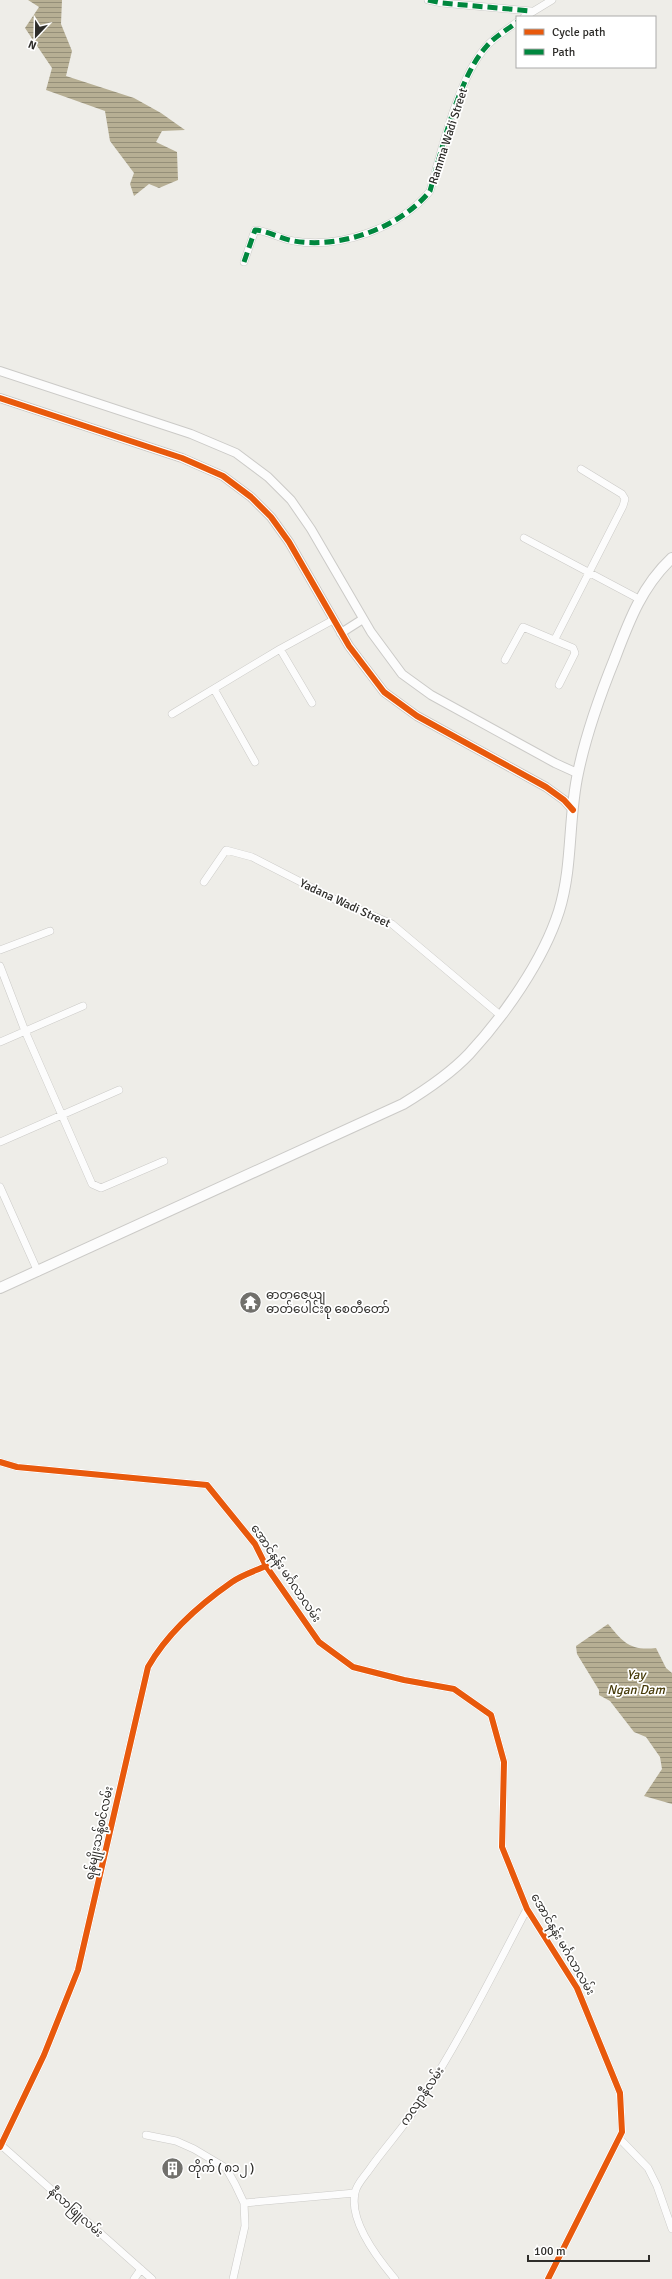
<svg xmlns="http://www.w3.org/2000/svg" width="672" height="2279" font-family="Signika,'Noto Sans Myanmar',sans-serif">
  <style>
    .water { fill: url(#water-rules) }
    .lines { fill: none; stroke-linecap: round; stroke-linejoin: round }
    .minor-casing { stroke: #cbcac7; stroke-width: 8 }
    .tertiary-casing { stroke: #cbcac7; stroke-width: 10 }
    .secondary-casing { stroke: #cbcac7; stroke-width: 12 }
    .minor { stroke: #fcfcfc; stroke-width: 7 }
    .tertiary { stroke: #fcfcfc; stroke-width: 8 }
    .secondary { stroke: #fcfcfc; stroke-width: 10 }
    .quiet { stroke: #00873e; stroke-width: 5; stroke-dasharray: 10 5; stroke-linecap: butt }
    .cycleway-casing { stroke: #fff; stroke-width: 8 }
    .cycleway { stroke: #e8590c; stroke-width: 6 }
    .labels { text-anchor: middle; stroke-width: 3.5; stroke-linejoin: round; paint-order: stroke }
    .street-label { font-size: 12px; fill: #2e2d2a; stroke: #fff }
    .poi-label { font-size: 12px; fill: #2e2d2a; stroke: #fff; text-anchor: start }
    .water-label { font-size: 13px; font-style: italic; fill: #473b0a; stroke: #fff }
  </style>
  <defs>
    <pattern id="water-rules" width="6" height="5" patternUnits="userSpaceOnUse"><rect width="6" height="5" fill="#b7af94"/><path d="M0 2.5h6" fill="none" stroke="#958f79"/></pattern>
  </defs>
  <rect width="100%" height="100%" fill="#eeede8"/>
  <path class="water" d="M28,0H62L61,24L72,51L66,76L134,98L161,113L185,130L162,131L156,142L177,152L178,180L159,188L149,184L134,196L130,184L134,173L110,141L105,111L46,90L52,68L25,28L39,7Z
    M608,1624C623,1642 630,1651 656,1648L666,1668L672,1673V1804L644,1796L662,1769L660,1757L646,1737L634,1732L610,1701L599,1695V1690L577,1654L576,1646Z"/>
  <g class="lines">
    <defs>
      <path id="minor" d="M428,0L442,3L531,11
        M524,17L552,0
        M244,262L255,230C268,231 281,239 294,241C340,249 400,228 430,191C441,152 459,76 486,47C494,37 507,30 517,22
        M524,538L639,599
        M555,639L623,506L625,499L622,494L581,469
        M280,649L312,703
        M505,660L523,627L573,648L575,653L559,685
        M214,689L255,762
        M172,714L280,649L333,620
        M204,882L226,850L252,857L334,899L392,924L500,1015
        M0,950L50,931
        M0,966L25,1031L92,1184L101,1188L164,1161
        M0,1042L83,1006
        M0,1142L119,1090
        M0,1187L38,1272
        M0,1462L17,1467L207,1485L255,1544L266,1566L319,1642L353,1667L404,1680L454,1689L491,1715L504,1762L502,1847L527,1909L577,1988L620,2093L622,2132L548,2279
        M146,2135L176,2141L194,2149L226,2168L235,2184L244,2203L245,2226L233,2279
        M619,2138L648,2168L657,2186L672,2229
        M1,2145L152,2279
        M0,2147L44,2055L78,1970L148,1667C168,1632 199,1605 232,1582C242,1575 255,1571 266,1566
        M244,2203L355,2193
        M134,2279L141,2269
        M395,2279C378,2259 349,2221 355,2193C356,2185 364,2177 369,2170C385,2147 405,2126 420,2102C460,2040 493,1974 527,1909"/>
      <path id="tertiary" d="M0,371L191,434L236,453L268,477L291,500L311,529L371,632L402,674L431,695L555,763L577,773
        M0,398L182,458L223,476L251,497L271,517L289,542L349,646L384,692L417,716L546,787L564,800L573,810
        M341,633L363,619"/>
      <path id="secondary" d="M0,1288L403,1104C426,1090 450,1074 469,1054C504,1016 543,961 559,911C573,866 568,818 578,773C586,734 600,695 615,658C629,621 642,586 672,558"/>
    </defs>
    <use href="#minor" class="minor-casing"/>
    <use href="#tertiary" class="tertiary-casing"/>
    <use href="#secondary" class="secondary-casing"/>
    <use href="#minor" class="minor"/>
    <use href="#tertiary" class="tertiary"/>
    <use href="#secondary" class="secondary"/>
    <path class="quiet" d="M428,0L442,3L531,11
      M244,262L255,230C268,231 281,239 294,241C340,249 400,228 430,191C441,152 459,76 486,47C494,37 507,30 517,22"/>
    <defs>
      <path id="cycleway" d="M0,398L182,458L223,476L251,497L271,517L289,542L349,646L384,692L417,716L546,787L564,800L573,810
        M0,1462L17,1467L207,1485L255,1544L266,1566L319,1642L353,1667L404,1680L454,1689L491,1715L504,1762L502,1847L527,1909L577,1988L620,2093L622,2132L548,2279
        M0,2147L44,2055L78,1970L148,1667C168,1632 199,1605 232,1582C242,1575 255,1571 266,1566"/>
    </defs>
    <use href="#cycleway" class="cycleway-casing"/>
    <use href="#cycleway" class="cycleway"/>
  </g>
  <defs>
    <symbol id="temple-disc" viewBox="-11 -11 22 22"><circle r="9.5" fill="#71706c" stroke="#fff"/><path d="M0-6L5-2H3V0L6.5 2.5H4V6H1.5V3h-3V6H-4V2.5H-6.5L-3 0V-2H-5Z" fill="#fff"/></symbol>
    <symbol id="building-disc" viewBox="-11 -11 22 22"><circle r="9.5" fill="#71706c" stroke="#fff"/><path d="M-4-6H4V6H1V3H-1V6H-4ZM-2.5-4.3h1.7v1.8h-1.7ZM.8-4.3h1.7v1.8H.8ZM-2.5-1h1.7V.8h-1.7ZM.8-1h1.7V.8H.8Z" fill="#fff"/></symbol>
  </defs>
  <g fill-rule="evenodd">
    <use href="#temple-disc" x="238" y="1290" width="25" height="25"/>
    <use href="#building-disc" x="160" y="2156" width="25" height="25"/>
  </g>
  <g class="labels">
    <g class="street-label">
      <text transform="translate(448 136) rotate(-72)" y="4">Ramma Wadi Street</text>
      <text transform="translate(345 903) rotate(25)" y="4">Yadana Wadi Street</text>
      <text transform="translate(286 1573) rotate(56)" y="4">အောင်နန်း မင်္ဂလာလမ်း</text>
      <text transform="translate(99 1833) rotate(-78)" y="4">ရန်မျိုးသန့်စင်လမ်း</text>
      <text transform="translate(563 1944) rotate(60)" y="4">အောင်နန်း မင်္ဂလာလမ်း</text>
      <text transform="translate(422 2096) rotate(-56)" y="4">ကလျာနီလမ်း</text>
      <text transform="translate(76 2212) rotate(42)" y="4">နီလာဖြူလမ်း</text>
    </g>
    <g class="poi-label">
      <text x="266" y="1299">ဓာတုဇေယျ<tspan x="266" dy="14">ဓာတ်ပေါင်းစု စေတီတော်</tspan></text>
      <text x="188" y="2172">တိုက် ( ၈၁၂ )</text>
    </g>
    <g class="water-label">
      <text x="636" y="1679">Yay<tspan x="636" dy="15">Ngan Dam</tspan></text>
    </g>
  </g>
  <rect x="516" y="16" width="140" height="52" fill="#ffffff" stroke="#ababaa"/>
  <rect x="524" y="29" width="20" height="6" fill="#e8590c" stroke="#ababaa"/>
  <text x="552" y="36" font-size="12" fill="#2e2d2a">Cycle path</text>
  <rect x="524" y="49" width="20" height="6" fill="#00873e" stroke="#ababaa"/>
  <text x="552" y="56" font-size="12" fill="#2e2d2a">Path</text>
  <g transform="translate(36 36) rotate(202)" stroke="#ffffff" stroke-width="3" paint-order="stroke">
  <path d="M0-3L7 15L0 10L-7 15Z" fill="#2e2d2a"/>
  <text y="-6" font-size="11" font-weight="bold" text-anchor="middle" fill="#2e2d2a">N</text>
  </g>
  <path d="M528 2255v6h121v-6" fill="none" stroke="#2e2d2a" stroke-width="2"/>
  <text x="534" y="2255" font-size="12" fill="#2e2d2a" stroke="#ffffff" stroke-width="3" paint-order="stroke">100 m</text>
</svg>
